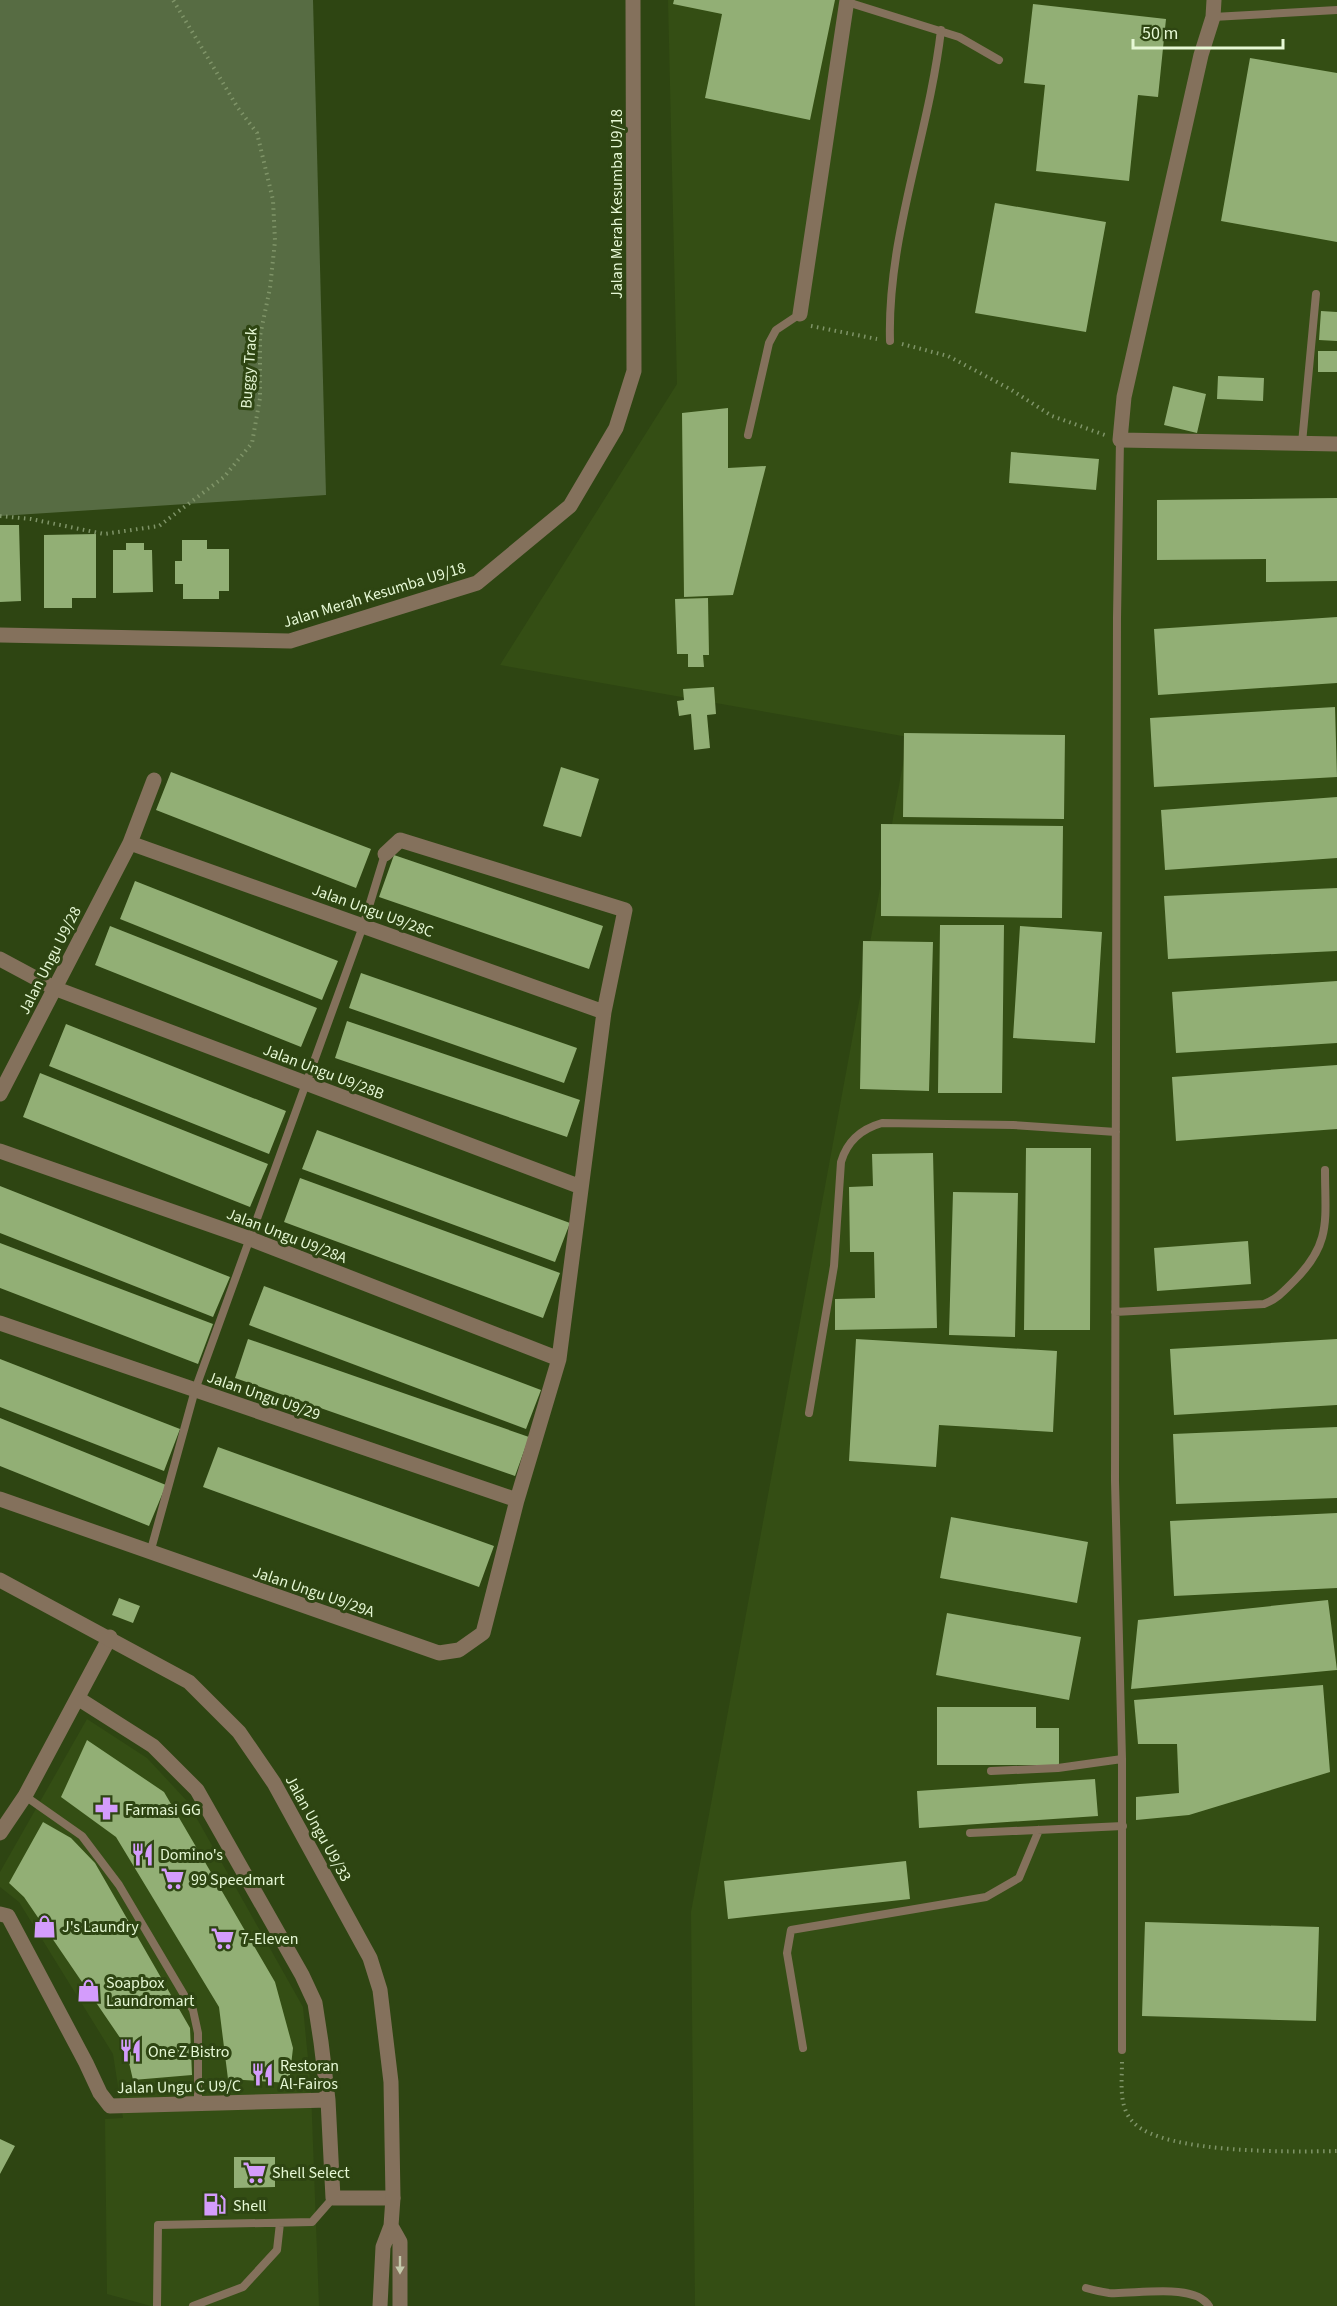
<svg xmlns="http://www.w3.org/2000/svg" width="1337" height="2306" font-family="'Source Sans 3',sans-serif">
  <style>
    .built { fill: #344e14 }
    .green { fill: #576c43 }
    .building { fill: #92af75 }
    .lines { fill: none; stroke-linecap: round; stroke-linejoin: round }
    .path { stroke: #7f9468; stroke-width: 4; stroke-dasharray: 1.5 4.5; stroke-linecap: butt }
    .service { stroke: #84715c; stroke-width: 8 }
    .minor { stroke: #84715c; stroke-width: 15 }
    .tertiary { stroke: #84715c; stroke-width: 15 }
    .oneway { fill: #c4c9ab }
    .labels { text-anchor: middle; stroke-width: 6; stroke-linejoin: round; paint-order: stroke }
    .street-label { font-size: 16px; fill: #e6f8d5; stroke: #2e4512 }
    .poi-label { font-size: 16px; fill: #e6f8d5; stroke: #2e4512; text-anchor: start }
  </style>
  <rect width="100%" height="100%" fill="#2e4512"/>
  <path class="built" d="M668,0H1337V2306H695L691,1912L908,737L500,665L677,384Z
    M87,1719L147,1758L187,1801L303,2007L311,2090L319,2306H151L107,2294L105,2119L123,2118L113,2054L19,1902L0,1887V1872Z"/>
  <path class="green" d="M0,0H313L326,495L0,516Z"/>
  <path class="building" d="M674,0H835L810,120L705,98L722,14L673,4Z
    M1033,4L1166,19L1158,97L1138,95L1129,181L1036,171L1045,85L1024,83Z
    M1250,58L1337,73V242L1221,221Z
    M995,203L1106,222L1086,332L975,313Z
    M1321,311L1337,312V341L1319,340Z
    M1318,351H1337V372H1318Z
    M1218,376L1264,378L1263,401L1217,399Z
    M1173,386L1206,394L1197,433L1164,425Z
    M728,408V468L766,466L733,595L684,597L682,413Z
    M1011,452L1099,459L1096,490L1009,483Z
    M1337,498V581L1266,582V559L1157,560V500Z
    M0,525H19L21,601L0,602Z
    M96,534V598H72V608H44V535Z
    M182,540H207V549H229V591H219V599H183V584H175V561H182Z
    M126,543H144V550H152L153,592L113,593V550H126Z
    M708,598L709,655H703L704,667H688V654H677L675,599Z
    M1337,617V683L1158,695L1154,629Z
    M714,687L716,714L707,715L710,748L694,750L691,714L679,716L677,701L684,700L683,689Z
    M1335,707L1337,777L1154,787L1150,718Z
    M904,733L1065,735L1064,819L903,817Z
    M561,767L599,779L581,837L543,826Z
    M171,772L371,849L356,888L156,810Z
    M1337,797V858L1165,870L1161,810Z
    M881,824L1063,826L1062,918L881,916Z
    M394,855L603,926L589,969L379,897Z
    M135,881L338,961L322,1000L120,919Z
    M1337,888V951L1168,959L1164,896Z
    M940,925H1004L1002,1093H938Z
    M110,926L317,1008L301,1047L95,965Z
    M1020,926L1102,932L1095,1043L1013,1038Z
    M863,941L933,942L929,1091L860,1089Z
    M361,973L577,1048L564,1083L349,1008Z
    M1337,981V1043L1176,1053L1172,992Z
    M347,1021L580,1100L567,1137L335,1058Z
    M66,1024L286,1111L269,1154L49,1066Z
    M1337,1065V1129L1176,1141L1172,1077Z
    M40,1073L268,1164L250,1207L23,1117Z
    M317,1130L570,1223L555,1262L302,1169Z
    M1026,1148H1091L1090,1330H1024Z
    M933,1153L937,1328L835,1330V1299L875,1298L874,1252H850L849,1187L873,1186L872,1154Z
    M300,1178L560,1273L543,1318L284,1222Z
    M0,1186L230,1277L213,1317L0,1233Z
    M953,1192L1018,1193L1015,1337L949,1335Z
    M1248,1241L1251,1284L1157,1291L1154,1248Z
    M0,1243L213,1324L198,1364L0,1288Z
    M264,1286L541,1390L526,1429L249,1325Z
    M248,1339L529,1437L515,1476L235,1378Z
    M856,1339L1057,1351L1053,1432L939,1425L936,1467L849,1461Z
    M1337,1339V1405L1174,1415L1170,1349Z
    M0,1359L180,1429L164,1471L0,1407Z
    M0,1418L166,1485L149,1526L0,1466Z
    M1337,1427V1498L1176,1504L1173,1434Z
    M218,1447L494,1546L479,1587L203,1487Z
    M1337,1513V1588L1174,1596L1170,1521Z
    M951,1517L1088,1542L1077,1603L940,1578Z
    M119,1598L140,1606L133,1623L112,1615Z
    M1328,1600L1337,1670L1131,1689L1138,1620Z
    M947,1613L1081,1637L1069,1700L936,1675Z
    M1323,1685L1330,1772L1189,1815L1136,1820V1797L1179,1793L1177,1744H1138L1134,1700Z
    M937,1707H1036V1728H1059V1765H937Z
    M87,1740L164,1792L275,1982L293,2048L289,2083L228,2079L219,2007L116,1837L61,1797Z
    M1095,1779L1098,1816L919,1828L917,1791Z
    M43,1822L71,1838L95,1863L190,2028L192,2075L133,2080L125,2045L24,1897L9,1883Z
    M906,1861L910,1899L728,1919L724,1881Z
    M1145,1922L1319,1927L1316,2021L1142,2016Z
    M0,2139L15,2146L0,2174Z
    M234,2157H275V2187L234,2188Z"/>
  <g class="lines">
    <path class="path" d="M811,326L877,339
      M902,344L948,356L1010,389L1052,416L1105,435
      M0,516L31,519L104,534L159,526L224,477L252,443L260,398V336L270,288L275,241L273,200L257,133L238,108L173,0
      M1122,2062C1122,2082 1118,2108 1134,2123C1165,2154 1293,2152 1337,2151"/>
    <path class="service" d="M847,2L959,37L999,60
      M1213,17L1337,10
      M890,341C887,236 929,135 941,30
      M748,435L769,343L776,330L800,314
      M1120,440L1117,618L1115,1481L1122,1759V2050
      M1302,443L1316,294
      M1115,1312L1264,1304C1277,1299 1284,1291 1294,1281C1332,1243 1325,1220 1325,1170
      M809,1413L834,1266L841,1162C847,1141 861,1129 882,1123L1013,1125L1116,1132
      M150,1553L195,1390L363,926L385,854
      M991,1771L1058,1768L1122,1759
      M25,1796L82,1836L119,1885L193,2010L198,2033V2105
      M970,1833L1123,1826
      M803,2048L787,1953L791,1930L986,1897L1019,1878L1039,1830
      M1086,2288C1093,2290 1101,2292 1109,2293C1133,2295 1194,2282 1209,2306
      M157,2306L158,2225L312,2222L333,2198
      M193,2306L243,2287L277,2250L280,2223"/>
    <path class="minor" d="M1214,0L1213,17L1201,55L1124,397L1120,440L1337,444
      M800,314L847,0
      M0,635L290,641L477,583L570,506L616,428L634,371L633,0
      M130,843L604,1012
      M0,959L54,988L581,1187
      M0,1094L130,843L154,780
      M0,1151L248,1238L559,1359
      M0,1323L517,1500
      M0,1499L439,1653L459,1650L483,1633L517,1500L559,1359L604,1012L625,910L400,840L385,854
      M79,1699L153,1746L197,1790L302,1975L315,2003L321,2042L328,2100L333,2198H393
      M0,1833L25,1796L110,1637
      M0,1914L8,1916L86,2063L100,2093L110,2106L328,2100"/>
    <path class="tertiary" d="M0,1580L189,1682L239,1732L274,1783L370,1958L380,1990L391,2082L393,2198L391,2226L383,2247L380,2306
      M391,2226L400,2242V2306"/>
  </g>
  <defs><path id="oneway-solid" d="M-6-.8H1V-3.2L6.5 0L1 3.2V.8H-6Z" transform="scale(1.5)"/></defs>
  <use class="oneway" href="#oneway-solid" transform="translate(400 2265) rotate(90)"/>
  <defs>
    <symbol id="pharmacy-bare" viewBox="-9 -9 18 18"><path d="M-2-6h4v4h4v4h-4v4h-4v-4h-4v-4h4Z" fill="#d49cfc" stroke="#2e4512" stroke-width="2.5" paint-order="stroke"/></symbol>
    <symbol id="restaurant-bare" viewBox="-9 -9 18 18"><path d="M-5-6h1v4h1v-4h1v4h1v-4h1v5L-1.5 .5V6h-2V.5L-5-1ZM5-6V6H3V1.5H1.5Q1.5-4 5-6Z" fill="#d49cfc" stroke="#2e4512" stroke-width="2.5" paint-order="stroke"/></symbol>
    <symbol id="supermarket-bare" viewBox="-9 -9 18 18"><path d="M-6-5.5h2.5l.6 2H6L4.5 2H-2.5L-4.4-4H-6ZM-1.5 3.2a1.3 1.3 0 1 0 .1 0ZM3 3.2a1.3 1.3 0 1 0 .1 0Z" fill="#d49cfc" stroke="#2e4512" stroke-width="2.5" paint-order="stroke"/></symbol>
    <symbol id="shop-bare" viewBox="-9 -9 18 18"><path d="M-5-2.5h2.3a2.7 3.5 0 0 1 5.4 0H5L5.5 6h-11ZM-1.5-2.5h3a1.5 2.3 0 0 0-3 0Z" fill="#d49cfc" stroke="#2e4512" stroke-width="2.5" paint-order="stroke"/></symbol>
    <symbol id="fuel-bare" viewBox="-9 -9 18 18"><path d="M-5.5-6h7V0h2V4h1.3V-2.5L3-4.5l.8-.8L6-3V5H2.5V1h-1V6h-7ZM-4.2-4.7v3.2H.2V-4.7Z" fill="#d49cfc" stroke="#2e4512" stroke-width="2.5" paint-order="stroke"/></symbol>
  </defs>
  <g fill-rule="evenodd">
    <use href="#pharmacy-bare" x="90" y="1792" width="33" height="33"/>
    <use href="#restaurant-bare" x="126" y="1838" width="33" height="33"/>
    <use href="#supermarket-bare" x="156" y="1862" width="33" height="33"/>
    <use href="#shop-bare" x="28" y="1910" width="33" height="33"/>
    <use href="#supermarket-bare" x="206" y="1922" width="33" height="33"/>
    <use href="#shop-bare" x="72" y="1974" width="33" height="33"/>
    <use href="#restaurant-bare" x="114" y="2034" width="33" height="33"/>
    <use href="#restaurant-bare" x="246" y="2058" width="33" height="33"/>
    <use href="#supermarket-bare" x="238" y="2156" width="33" height="33"/>
    <use href="#fuel-bare" x="198" y="2188" width="33" height="33"/>
  </g>
  <g class="labels">
    <g class="street-label">
      <text transform="translate(616 204) rotate(-90)" y="6">Jalan Merah Kesumba U9/18</text>
      <text transform="translate(248 368) rotate(-86)" y="6">Buggy Track</text>
      <text transform="translate(374 594) rotate(-17)" y="6">Jalan Merah Kesumba U9/18</text>
      <text transform="translate(373 910) rotate(20)" y="6">Jalan Ungu U9/28C</text>
      <text transform="translate(49 960) rotate(-63)" y="6">Jalan Ungu U9/28</text>
      <text transform="translate(324 1071) rotate(21)" y="6">Jalan Ungu U9/28B</text>
      <text transform="translate(287 1235) rotate(21)" y="6">Jalan Ungu U9/28A</text>
      <text transform="translate(264 1395) rotate(19)" y="6">Jalan Ungu U9/29</text>
      <text transform="translate(314 1591) rotate(19)" y="6">Jalan Ungu U9/29A</text>
      <text transform="translate(319 1828) rotate(61)" y="6">Jalan Ungu U9/33</text>
      <text transform="translate(179 2086) rotate(-1)" y="6">Jalan Ungu C U9/C</text>
    </g>
    <g class="poi-label">
      <text x="125" y="1815">Farmasi GG</text>
      <text x="160" y="1860">Domino's</text>
      <text x="191" y="1885">99 Speedmart</text>
      <text x="62" y="1932">J's Laundry</text>
      <text x="241" y="1944">7-Eleven</text>
      <text x="106" y="1988">Soapbox<tspan x="106" dy="18">Laundromart</tspan></text>
      <text x="148" y="2057">One Z Bistro</text>
      <text x="280" y="2071">Restoran<tspan x="280" dy="18">Al-Fairos</tspan></text>
      <text x="272" y="2178">Shell Select</text>
      <text x="233" y="2211">Shell</text>
    </g>
  </g>
  <path d="M1133 39v9h150v-9" fill="none" stroke="#e6f8d5" stroke-width="3"/>
  <text x="1142" y="39" font-size="18" fill="#e6f8d5" stroke="#2e4512" stroke-width="4.5" paint-order="stroke">50 m</text>
</svg>
